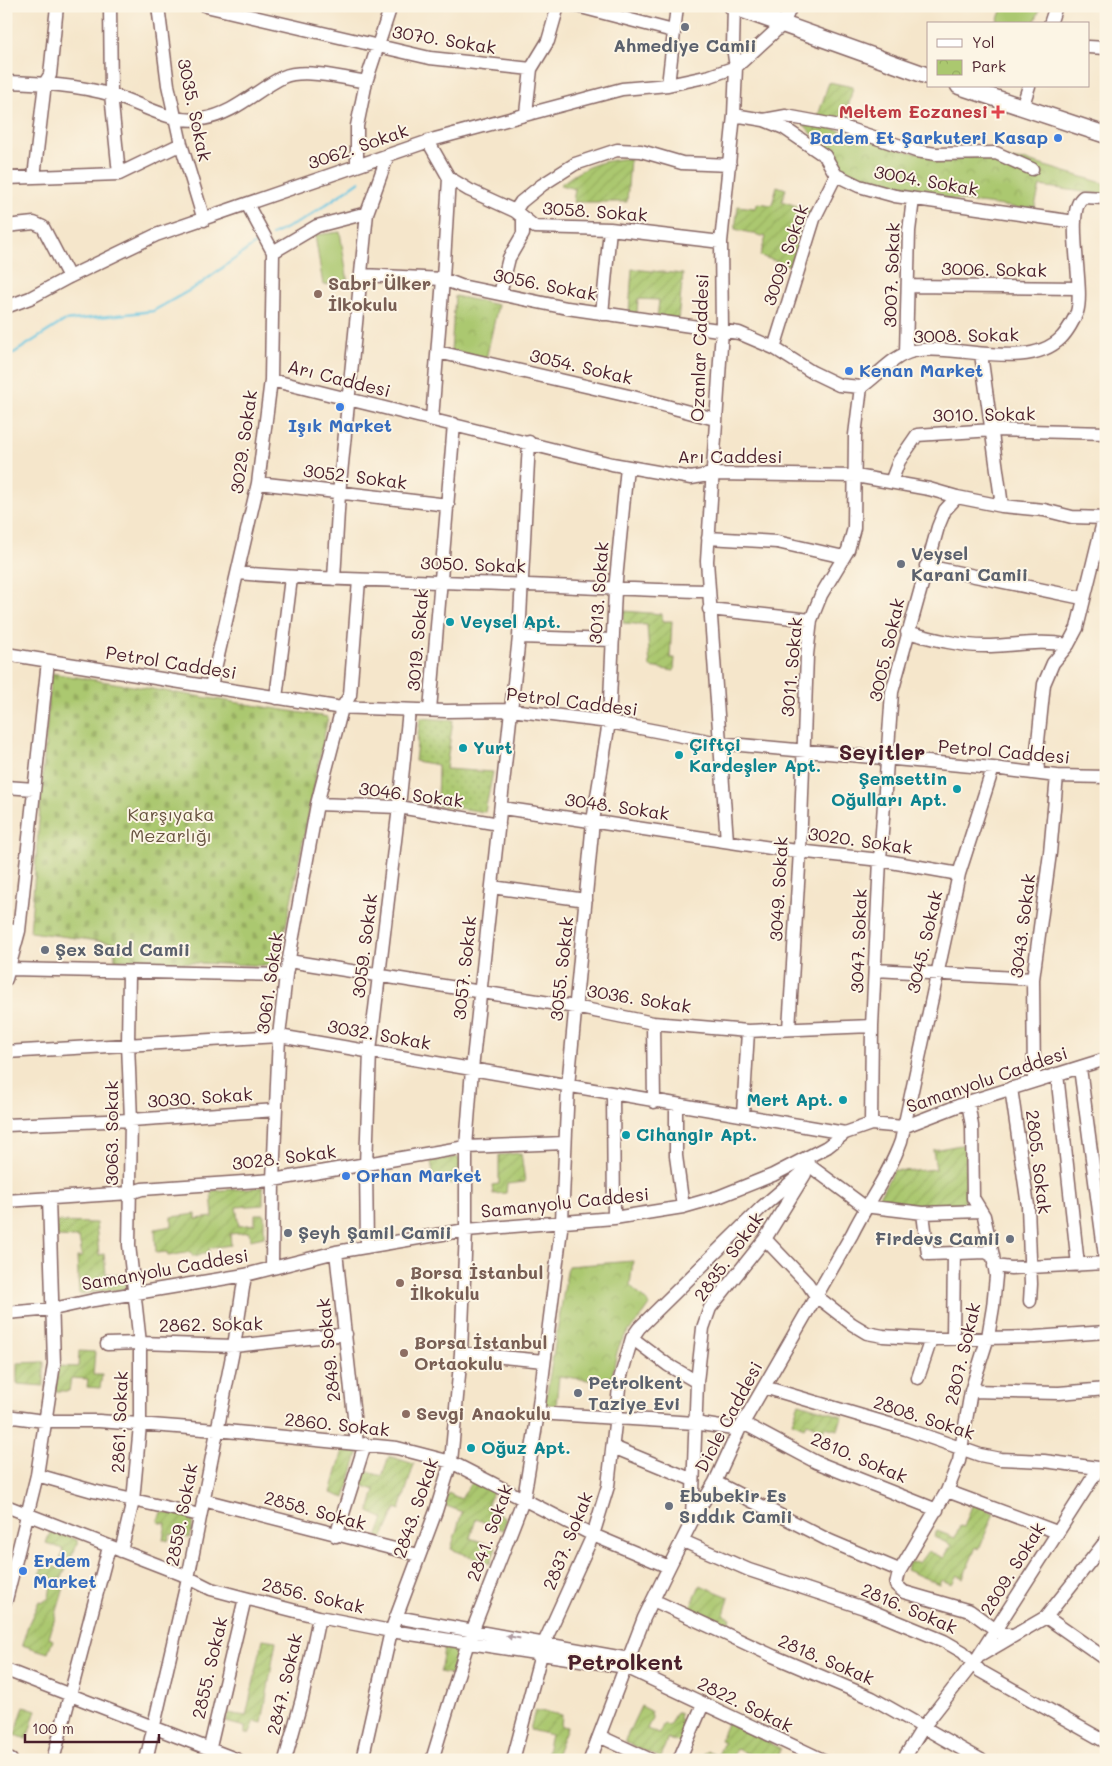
<svg xmlns="http://www.w3.org/2000/svg" width="1112" height="1766" font-family="Mali,sans-serif">
  <style>
    .grass { fill: url(#grass-dots); stroke: #7a744d }
    .cemetery { fill: url(#cemetery-stones); stroke: #7a744d }
    .park { fill: url(#park-crowns); stroke: #7a744d }
    .garden { fill: url(#garden-furrows); stroke: #7a744d }
    .pitch { fill: #abc86f; stroke: #7a744d }
    .lines { fill: none; stroke-linecap: round; stroke-linejoin: round }
    .stream { stroke: #63c4e1; stroke-width: 2.5 }
    .minor-casing { stroke: #866563; stroke-width: 15 }
    .major-casing { stroke: #866563; stroke-width: 19 }
    .minor { stroke: #fff; stroke-width: 12 }
    .major { stroke: #fff; stroke-width: 16 }
    .oneway { fill: #ae9aa0 }
    .worship-dot { fill: #6b7280; stroke: #fcf5e5; stroke-width: 2 }
    .health-dot { fill: #e0444e; stroke: #fcf5e5; stroke-width: 2 }
    .shop-dot { fill: #3f7fe0; stroke: #fcf5e5; stroke-width: 2 }
    .education-dot { fill: #8d6e63; stroke: #fcf5e5; stroke-width: 2 }
    .culture-dot { fill: #0f9aa8; stroke: #fcf5e5; stroke-width: 2 }
    .labels { text-anchor: middle; stroke-width: 4; stroke-linejoin: round; paint-order: stroke }
    .street-label { font-size: 18px; fill: #4a1f2b; stroke: #fcf5e5 }
    .worship-label { font-size: 18px; font-weight: bold; fill: #5b616d; stroke: #fcf5e5; text-anchor: start }
    .health-label { font-size: 18px; font-weight: bold; fill: #be3a42; stroke: #fcf5e5; text-anchor: end }
    .shop-label { font-size: 18px; font-weight: bold; fill: #366cbe; stroke: #fcf5e5; text-anchor: start }
    .education-label { font-size: 18px; font-weight: bold; fill: #785e54; stroke: #fcf5e5; text-anchor: start }
    .culture-label { font-size: 18px; font-weight: bold; fill: #0d838f; stroke: #fcf5e5; text-anchor: start }
    .park-label { font-size: 18px; fill: #67523f; stroke: #fcf5e5 }
    .district-label { font-size: 22px; font-weight: bold; fill: #4a1f2b; stroke: #fcf5e5 }
  </style>
  <defs>
    <pattern id="grass-dots" width="8" height="8" patternUnits="userSpaceOnUse" patternTransform="scale(1.25)"><rect width="8" height="8" fill="#abc86f"/><path d="M2 2h.1M6 6h.1" fill="none" stroke="#95ab60" stroke-width="1.8" stroke-linecap="round"/></pattern>
    <pattern id="cemetery-stones" width="16" height="16" patternUnits="userSpaceOnUse" patternTransform="scale(1.25)"><rect width="16" height="16" fill="#abc86f"/><path d="M2 7V4a2 2 0 0 1 4 0v3zM10 15v-3a2 2 0 0 1 4 0v3z" fill="#95ab60"/></pattern>
    <pattern id="park-crowns" width="20" height="18" patternUnits="userSpaceOnUse" patternTransform="scale(1.25)"><rect width="20" height="18" fill="#abc86f"/><path d="M2 6a3 3 0 1 1 6 0M12 15a3 3 0 1 1 6 0" fill="none" stroke="#95ab60"/></pattern>
    <pattern id="garden-furrows" width="10" height="10" patternUnits="userSpaceOnUse" patternTransform="scale(1.25)"><rect width="10" height="10" fill="#abc86f"/><path d="M-1 1l2-2M0 10L10 0M9 11l2-2" fill="none" stroke="#95ab60"/></pattern>
  </defs>
  <rect width="100%" height="100%" fill="#fcf5e5"/>
  <filter id="ink" filterUnits="userSpaceOnUse"><feTurbulence type="fractalNoise" baseFrequency=".02" numOctaves="2"/><feDisplacementMap in="SourceGraphic" scale="10" xChannelSelector="R" yChannelSelector="G"/><feConvolveMatrix kernelMatrix="1 2 1 2 8 2 1 2 1" color-interpolation-filters="sRGB"/></filter>
  <filter id="wash" filterUnits="userSpaceOnUse"><feTurbulence type="fractalNoise" baseFrequency=".0096" numOctaves="4" result="noise"/><feDisplacementMap in="SourceGraphic" scale="20" xChannelSelector="R" yChannelSelector="G"/><feGaussianBlur stdDeviation="1.12" result="paint"/><feColorMatrix in="noise" values="0 0 0 0 0 0 0 0 0 0 0 0 0 0 0 0 0 1.4 0 .05"/><feComposite in="paint" operator="in"/></filter>
  <g filter="url(#wash)">
    <rect width="100%" height="100%" fill="#f5e6cb"/>
    <path class="grass" d="M420,718L453,720L446,769L493,772L485,812L437,805L438,765L415,761Z"/>
    <path class="cemetery" d="M51,673L328,717L278,966L115,960L114,943L30,932Z"/>
    <path class="park" d="M798,118L910,152L1028,161L1106,184V195L1040,186L1034,210L925,196L863,180L842,167Z
      M455,296L498,305L486,359L451,351Z
      M633,1261L630,1285L650,1305C642,1319 629,1328 621,1342C615,1353 614,1371 611,1383L559,1376L556,1405L545,1404L568,1266Z"/>
    <path class="garden" d="M829,82L853,87L844,124L818,116Z
      M630,158L627,202H573L575,189L560,185C584,166 599,161 630,158Z
      M777,186L786,189L782,201L811,211L794,267L760,256L766,237L735,229L738,206L755,208L758,203L772,205Z
      M632,269L683,274L678,320L657,318L659,300L638,299L637,313H629Z
      M624,611L662,614V621H672L670,658H675L674,671L650,667L647,625L623,623Z
      M966,1144L965,1207L913,1208L877,1200L894,1170L915,1171L936,1169L933,1150Z
      M521,1153L525,1182L507,1184L506,1193L493,1194L492,1185L499,1184V1155Z
      M457,1157L461,1162V1183L435,1185L431,1161Z
      M263,1187V1205L236,1207L239,1226L255,1224V1214H264V1237L250,1240L249,1232L230,1234L231,1245L209,1248V1253L193,1256L191,1252L168,1256L167,1252L156,1253L155,1229L172,1226V1217L196,1214V1219L213,1217L211,1191Z
      M56,1222L96,1223L99,1255L104,1254L106,1274H125L126,1289L79,1294L77,1257H82L79,1238L57,1237Z
      M79,1351L95,1352L93,1375H102L100,1388L87,1387L88,1379L71,1378L69,1391H56L58,1366L78,1367Z
      M44,1362V1386L17,1384V1363Z
      M799,1403L842,1416L838,1430L825,1427L823,1430L807,1423L804,1427L792,1422Z
      M344,1446L359,1450L345,1498L331,1493Z
      M389,1456L414,1464L400,1510L396,1508L382,1539L377,1537L384,1519L369,1512L375,1490L358,1484L362,1470L382,1476Z
      M472,1481L494,1490L486,1508L507,1519L503,1530L476,1519L470,1538L496,1547L490,1564L451,1549L462,1512L444,1505L448,1493L461,1499Z
      M973,1503L994,1513L979,1549L976,1547L963,1578L957,1575L952,1584L941,1580L939,1584L906,1570L909,1562L919,1563L928,1551L944,1558L951,1545L934,1537L937,1531L955,1538L960,1526L964,1527Z
      M161,1512L194,1517L190,1538L170,1534L168,1541L163,1539L166,1524L158,1522Z
      M51,1530L77,1540V1545L59,1584H65L49,1638L53,1640L48,1653L22,1645L28,1625L39,1601L43,1602L49,1598L52,1578L40,1573L43,1564L58,1568L63,1549L46,1543Z
      M700,1585L729,1597L724,1615L731,1618L728,1629L689,1610Z
      M263,1639L276,1641L262,1723L255,1721L249,1734H245V1727L226,1722L228,1713L246,1716Z
      M445,1643L461,1645L454,1675L440,1672Z
      M24,1706L36,1710L27,1739L15,1735Z
      M641,1706L651,1711L652,1718L647,1729L659,1734L664,1723L669,1726L676,1712L680,1714L679,1719L690,1724L683,1743L667,1739L661,1758L626,1743L625,1740Z
      M535,1710L562,1715L561,1726L567,1727L555,1758L561,1760H545L551,1735L530,1730Z
      M728,1721L781,1749L777,1760L770,1756L768,1760H764L736,1749L731,1760H701L704,1753L708,1751L718,1755L724,1742L720,1740Z"/>
    <path class="pitch" d="M1003,6H1041L1034,24H996Z
      M340,232L348,282L323,285L315,235Z"/>
    <g class="lines">
      <path class="stream" d="M272,235L305,219L360,181
        M6,358L64,321L153,311L199,285L259,241"/>
    </g>
  </g>
  <g filter="url(#ink)">
    <g class="lines">
      <defs>
        <path id="minor" d="M110,6L111,94L119,174
          M158,6L168,85L181,144L204,220
          M206,6L430,58L531,69
          M577,6L673,31
          M1050,24L1056,6
          M1088,47L1106,48
          M6,82C41,83 78,85 112,95C141,103 170,124 202,119C235,114 256,90 283,77C303,68 344,78 366,82
          M668,85L677,6
          M1022,108L1029,86
          M526,113L531,69L548,41L558,6
          M734,115L764,120L784,128L825,156L836,175L859,186L895,196L1075,222
          M764,120L786,116L840,126L916,151L936,154L996,153L1032,169
          M428,141L449,178L443,279L432,419
          M357,165V126L366,82L391,6
          M34,177L45,83L50,75L57,6
          M6,178L119,174L181,144
          M449,178L469,190L515,211L535,227L610,229L721,242
          M515,211L521,202L542,185L575,164L617,150L641,151L682,163L730,165
          M6,226L34,223L43,227L69,277
          M273,252L317,226L367,213
          M362,275L443,279L461,286L567,308L739,333L774,348L812,372L839,385L861,387C878,376 893,355 914,351C956,343 1027,372 1061,338C1067,332 1074,320 1077,312C1085,289 1064,211 1083,197L1106,198
          M909,286L1077,288
          M500,294L509,258L523,234V220
          M6,307L30,298L69,277L156,235L435,139L622,89L668,85L710,76L736,67L783,24L791,6
          M602,314L610,229
          M774,348L814,219L836,175
          M438,352L629,396L715,419
          M906,353L909,231L913,199
          M981,354L1002,506
          M271,380L612,464L691,478L713,474L856,476L929,489L957,497L1002,506L1044,510L1072,517L1106,518
          M891,482L899,461L917,435L993,430L1106,433
          M258,483L448,505
          M708,538L777,542L844,557
          M926,566L1082,598
          M238,573C315,580 392,580 469,583C549,585 628,590 708,591
          M334,579L339,494L367,213L388,155
          M709,609L811,620
          M907,632C933,639 963,647 991,646C1017,645 1041,640 1068,645
          M519,637L613,640
          M6,654L336,707L446,711L511,710L609,722L719,743L993,768L1057,776L1106,777
          M211,686L258,483L271,380L273,252L247,204
          M276,698L291,578
          M430,710L454,424
          M1038,773L1037,751L1044,684L1053,663L1068,645L1077,628L1104,518
          M6,787L34,789
          M317,804L399,807L499,824
          M502,808L771,848L880,860L959,874
          M727,841L707,561L722,330L721,242L734,115L736,67L733,47L734,6
          M492,887L586,900
          M6,930L19,931
          M289,961L575,1007L653,1023L748,1031L872,1026
          M10,969L286,975
          M876,970L1033,979
          M6,979L19,931L48,661
          M653,1023L654,1102
          M789,1029L800,851L807,655L811,620L821,595L848,550L854,528L855,435L861,387
          M6,1052L279,1036L845,1133
          M1080,1068L1106,1264
          M1057,1074L1078,1265
          M1034,1081L1033,979L1050,853L1057,776
          M1011,1088L1028,1206L1031,1284L1030,1301
          M613,1095L614,1218
          M676,1105V1156L683,1207
          M743,1115L748,1031
          M871,1124L872,1026L880,860L892,692L938,527L945,510L957,497
          M6,1125L131,1120L276,1110
          M6,1201L130,1193L142,1189L273,1180L466,1147L565,1143
          M923,1213L928,1254L986,1252L993,1256
          M765,1239L808,1284L816,1296L852,1324L867,1333L883,1336L931,1339L1035,1337L1106,1332
          M367,1247L366,1165L370,1051L399,807L409,710
          M336,1252L357,1444
          M994,1266L1011,1268L1105,1263
          M272,1267L273,1180L279,1036L286,975L317,804L342,708L350,695L359,580
          M6,1313L53,1309L94,1300L245,1275L336,1252L466,1230L614,1218L683,1207L718,1197L773,1175L827,1147L845,1133L871,1124L903,1127L968,1102L1106,1059
          M632,1338L668,1365L697,1382
          M953,1338L954,1253
          M107,1344L140,1343L234,1346L346,1334
          M461,1353L544,1361
          M918,1378L931,1339
          M764,1387L906,1429L980,1455L1000,1459L1044,1461L1106,1469
          M971,1391L1059,1393L1106,1389
          M538,1413L695,1423L739,1430
          M6,1416L44,1421H99L216,1430L397,1448L451,1462L593,1535L669,1567
          M743,1423L816,1462L937,1510
          M613,1447L693,1480
          M37,1475L93,1491L200,1515
          M715,1482L830,1541L894,1568L899,1572L896,1585L904,1592L970,1611L996,1630L1012,1637
          M947,1491L1057,1532
          M203,1500L418,1555
          M6,1506L181,1574L211,1589L245,1598L319,1617L391,1631L626,1667L823,1760
          M692,1519L697,1382L703,1328L710,1308L765,1239L805,1174
          M336,1536L365,1444
          M683,1541L749,1570L864,1608L944,1641L963,1652L980,1671L1106,1742
          M121,1551L133,1501L140,1425V1343L129,1245L131,1120L128,1044L129,972
          M899,1572L947,1491L959,1461L971,1391L988,1337L993,1307L996,1276L993,1256L984,1216L973,1198L972,1126L968,1102
          M6,1600L37,1475L54,1364L49,1198
          M653,1600L773,1656L872,1698L981,1760
          M396,1617L629,1659
          M1046,1617L1106,1659
          M981,1655L1046,1617L1106,1541
          M6,1670L238,1760
          M599,1736L651,1760
          M210,1747L245,1598
          M6,1758L11,1760
          M53,1760L109,1547
          M146,1760L188,1578L234,1346L245,1275
          M285,1760L302,1699L319,1617
          M362,1760L391,1631L436,1511L451,1462L461,1353L466,1230V1147L472,1069L519,637L529,442
          M432,1760L468,1642L524,1498L538,1413L562,1221L568,1086L593,821L609,722L615,590L627,467
          M513,1760L544,1643L593,1535L608,1486L620,1379L632,1338L639,1328L762,1207L810,1166L864,1206L923,1213L980,1211
          M590,1760L644,1618L669,1567L692,1521L715,1482L739,1430L852,1234C867,1203 889,1175 901,1141L959,874L993,768
          M679,1760L703,1704
          M903,1760L924,1726L978,1657L1099,1468"/>
        <path id="major" d="M732,6L928,76
          M959,86L1106,135"/>
      </defs>
      <use href="#minor" class="minor-casing"/>
      <use href="#major" class="major-casing"/>
      <use href="#minor" class="minor"/>
      <use href="#major" class="major"/>
    </g>
    <defs><path id="oneway-solid" d="M-6-.8H1V-3.2L6.5 0L1 3.2V.8H-6Z" transform="scale(1.25)"/></defs>
    <use class="oneway" href="#oneway-solid" transform="translate(513 1637) rotate(-169)"/>
  </g>
  <g class="worship-dot">
    <circle cx="685" cy="27" r="5"/>
    <circle cx="901" cy="564" r="5"/>
    <circle cx="45" cy="950" r="5"/>
    <circle cx="288" cy="1233" r="5"/>
    <circle cx="1010" cy="1239" r="5"/>
    <circle cx="578" cy="1393" r="5"/>
    <circle cx="669" cy="1506" r="5"/>
  </g>
  <path class="health-dot" d="M995.5 104.5h5v5h5v5h-5v5h-5v-5h-5v-5h5z"/>
  <g class="shop-dot">
    <circle cx="1058" cy="138" r="5"/>
    <circle cx="849" cy="371" r="5"/>
    <circle cx="340" cy="407" r="5"/>
    <circle cx="346" cy="1176" r="5"/>
    <circle cx="23" cy="1571" r="5"/>
  </g>
  <g class="education-dot">
    <circle cx="318" cy="294" r="5"/>
    <circle cx="400" cy="1283" r="5"/>
    <circle cx="404" cy="1353" r="5"/>
    <circle cx="406" cy="1414" r="5"/>
  </g>
  <g class="culture-dot">
    <circle cx="450" cy="622" r="5"/>
    <circle cx="463" cy="748" r="5"/>
    <circle cx="679" cy="755" r="5"/>
    <circle cx="957" cy="789" r="5"/>
    <circle cx="843" cy="1100" r="5"/>
    <circle cx="626" cy="1135" r="5"/>
    <circle cx="471" cy="1448" r="5"/>
  </g>
  <g class="labels">
    <g class="street-label">
      <text transform="translate(444 40) rotate(9)" y="6">3070. Sokak</text>
      <text transform="translate(194 110) rotate(78)" y="6">3035. Sokak</text>
      <text transform="translate(358 147) rotate(-19)" y="6">3062. Sokak</text>
      <text transform="translate(926 181) rotate(10)" y="6">3004. Sokak</text>
      <text transform="translate(595 212) rotate(4)" y="6">3058. Sokak</text>
      <text transform="translate(786 255) rotate(-71)" y="6">3009. Sokak</text>
      <text transform="translate(994 270) rotate(1)" y="6">3006. Sokak</text>
      <text transform="translate(892 275) rotate(-88)" y="6">3007. Sokak</text>
      <text transform="translate(545 285) rotate(11)" y="6">3056. Sokak</text>
      <text transform="translate(966 336) rotate(-1)" y="6">3008. Sokak</text>
      <text transform="translate(700 348) rotate(-88)" y="6">Ozanlar Caddesi</text>
      <text transform="translate(581 367) rotate(13)" y="6">3054. Sokak</text>
      <text transform="translate(339 379) rotate(14)" y="6">Arı Caddesi</text>
      <text transform="translate(984 415) rotate(-1)" y="6">3010. Sokak</text>
      <text transform="translate(244 442) rotate(-82)" y="6">3029. Sokak</text>
      <text x="730" y="463">Arı Caddesi</text>
      <text transform="translate(355 477) rotate(7)" y="6">3052. Sokak</text>
      <text transform="translate(473 565) rotate(2)" y="6">3050. Sokak</text>
      <text transform="translate(599 593) rotate(-86)" y="6">3013. Sokak</text>
      <text transform="translate(418 640) rotate(-85)" y="6">3019. Sokak</text>
      <text transform="translate(887 650) rotate(-77)" y="6">3005. Sokak</text>
      <text transform="translate(171 663) rotate(9)" y="6">Petrol Caddesi</text>
      <text transform="translate(792 667) rotate(-85)" y="6">3011. Sokak</text>
      <text transform="translate(572 702) rotate(7)" y="6">Petrol Caddesi</text>
      <text transform="translate(1004 752) rotate(5)" y="6">Petrol Caddesi</text>
      <text transform="translate(411 795) rotate(7)" y="6">3046. Sokak</text>
      <text transform="translate(617 807) rotate(8)" y="6">3048. Sokak</text>
      <text transform="translate(860 841) rotate(8)" y="6">3020. Sokak</text>
      <text transform="translate(779 889) rotate(-87)" y="6">3049. Sokak</text>
      <text transform="translate(1023 926) rotate(-83)" y="6">3043. Sokak</text>
      <text transform="translate(859 941) rotate(-88)" y="6">3047. Sokak</text>
      <text transform="translate(925 942) rotate(-77)" y="6">3045. Sokak</text>
      <text transform="translate(365 946) rotate(-83)" y="6">3059. Sokak</text>
      <text transform="translate(465 968) rotate(-84)" y="6">3057. Sokak</text>
      <text transform="translate(562 969) rotate(-84)" y="6">3055. Sokak</text>
      <text transform="translate(270 983) rotate(-82)" y="6">3061. Sokak</text>
      <text transform="translate(639 999) rotate(9)" y="6">3036. Sokak</text>
      <text transform="translate(379 1035) rotate(10)" y="6">3032. Sokak</text>
      <text transform="translate(987 1080) rotate(-19)" y="6">Samanyolu Caddesi</text>
      <text transform="translate(200 1098) rotate(-4)" y="6">3030. Sokak</text>
      <text transform="translate(112 1133) rotate(-90)" y="6">3063. Sokak</text>
      <text transform="translate(284 1158) rotate(-7)" y="6">3028. Sokak</text>
      <text transform="translate(1038 1162) rotate(83)" y="6">2805. Sokak</text>
      <text transform="translate(565 1203) rotate(-6)" y="6">Samanyolu Caddesi</text>
      <text transform="translate(729 1257) rotate(-54)" y="6">2835. Sokak</text>
      <text transform="translate(165 1270) rotate(-10)" y="6">Samanyolu Caddesi</text>
      <text transform="translate(211 1325) rotate(-1)" y="6">2862. Sokak</text>
      <text transform="translate(329 1350) rotate(-96)" y="6">2849. Sokak</text>
      <text transform="translate(963 1354) rotate(-77)" y="6">2807. Sokak</text>
      <text transform="translate(729 1417) rotate(-62)" y="6">Dicle Caddesi</text>
      <text transform="translate(924 1418) rotate(18)" y="6">2808. Sokak</text>
      <text transform="translate(120 1422) rotate(-88)" y="6">2861. Sokak</text>
      <text transform="translate(337 1425) rotate(6)" y="6">2860. Sokak</text>
      <text transform="translate(859 1458) rotate(23)" y="6">2810. Sokak</text>
      <text transform="translate(416 1508) rotate(-71)" y="6">2843. Sokak</text>
      <text transform="translate(315 1511) rotate(15)" y="6">2858. Sokak</text>
      <text transform="translate(182 1515) rotate(-79)" y="6">2859. Sokak</text>
      <text transform="translate(490 1533) rotate(-70)" y="6">2841. Sokak</text>
      <text transform="translate(568 1541) rotate(-68)" y="6">2837. Sokak</text>
      <text transform="translate(1013 1569) rotate(-58)" y="6">2809. Sokak</text>
      <text transform="translate(313 1596) rotate(13)" y="6">2856. Sokak</text>
      <text transform="translate(909 1609) rotate(23)" y="6">2816. Sokak</text>
      <text transform="translate(826 1660) rotate(23)" y="6">2818. Sokak</text>
      <text transform="translate(210 1668) rotate(-77)" y="6">2855. Sokak</text>
      <text transform="translate(285 1684) rotate(-77)" y="6">2847. Sokak</text>
      <text transform="translate(745 1705) rotate(26)" y="6">2822. Sokak</text>
    </g>
    <g class="worship-label">
      <text x="685" y="52" text-anchor="middle">Ahmediye Camii</text>
      <text x="911" y="560">Veysel<tspan x="911" dy="21">Karani Camii</tspan></text>
      <text x="55" y="956">Şex Said Camii</text>
      <text x="298" y="1239">Şeyh Şamil Camii</text>
      <text x="1000" y="1245" text-anchor="end">Firdevs Camii</text>
      <text x="588" y="1389">Petrolkent<tspan x="588" dy="21">Taziye Evi</tspan></text>
      <text x="679" y="1502">Ebubekir Es<tspan x="679" dy="21">Sıddık Camii</tspan></text>
    </g>
    <g class="health-label">
      <text x="988" y="118">Meltem Eczanesi</text>
    </g>
    <g class="shop-label">
      <text x="1048" y="144" text-anchor="end">Badem Et Şarkuteri Kasap</text>
      <text x="859" y="377">Kenan Market</text>
      <text x="340" y="432" text-anchor="middle">Işık Market</text>
      <text x="356" y="1182">Orhan Market</text>
      <text x="33" y="1567">Erdem<tspan x="33" dy="21">Market</tspan></text>
    </g>
    <g class="education-label">
      <text x="328" y="290">Sabri Ülker<tspan x="328" dy="21">İlkokulu</tspan></text>
      <text x="410" y="1279">Borsa İstanbul<tspan x="410" dy="21">İlkokulu</tspan></text>
      <text x="414" y="1349">Borsa İstanbul<tspan x="414" dy="21">Ortaokulu</tspan></text>
      <text x="416" y="1420">Sevgi Anaokulu</text>
    </g>
    <g class="culture-label">
      <text x="460" y="628">Veysel Apt.</text>
      <text x="689" y="751">Çiftçi<tspan x="689" dy="21">Kardeşler Apt.</tspan></text>
      <text x="473" y="754">Yurt</text>
      <text x="947" y="785" text-anchor="end">Şemsettin<tspan x="947" dy="21">Oğulları Apt.</tspan></text>
      <text x="833" y="1106" text-anchor="end">Mert Apt.</text>
      <text x="636" y="1141">Cihangir Apt.</text>
      <text x="481" y="1454">Oğuz Apt.</text>
    </g>
    <g class="park-label">
      <text x="171" y="821">Karşıyaka<tspan x="171" dy="21">Mezarlığı</tspan></text>
    </g>
    <g class="district-label">
      <text x="882" y="760">Seyitler</text>
      <text x="625" y="1670">Petrolkent</text>
    </g>
  </g>
  <rect width="1112" height="1766" fill="none" stroke="#fcf5e5" stroke-width="25"/>
  <rect x="927" y="22" width="162" height="65" fill="#fcf5e5" stroke="#b59f9b"/>
  <rect x="937" y="39" width="25" height="8" fill="#ffffff" stroke="#b59f9b"/>
  <text x="972" y="48" font-size="15" fill="#4a1f2b">Yol</text>
  <rect x="937" y="60" width="25" height="15" fill="url(#park-crowns)" stroke="#b59f9b"/>
  <text x="972" y="72" font-size="15" fill="#4a1f2b">Park</text>
  <path d="M25 1734v8h134v-8" fill="none" stroke="#4a1f2b" stroke-width="2.5"/>
  <text x="32" y="1734" font-size="15" fill="#4a1f2b" stroke="#fcf5e5" stroke-width="4" paint-order="stroke">100 m</text>
</svg>
